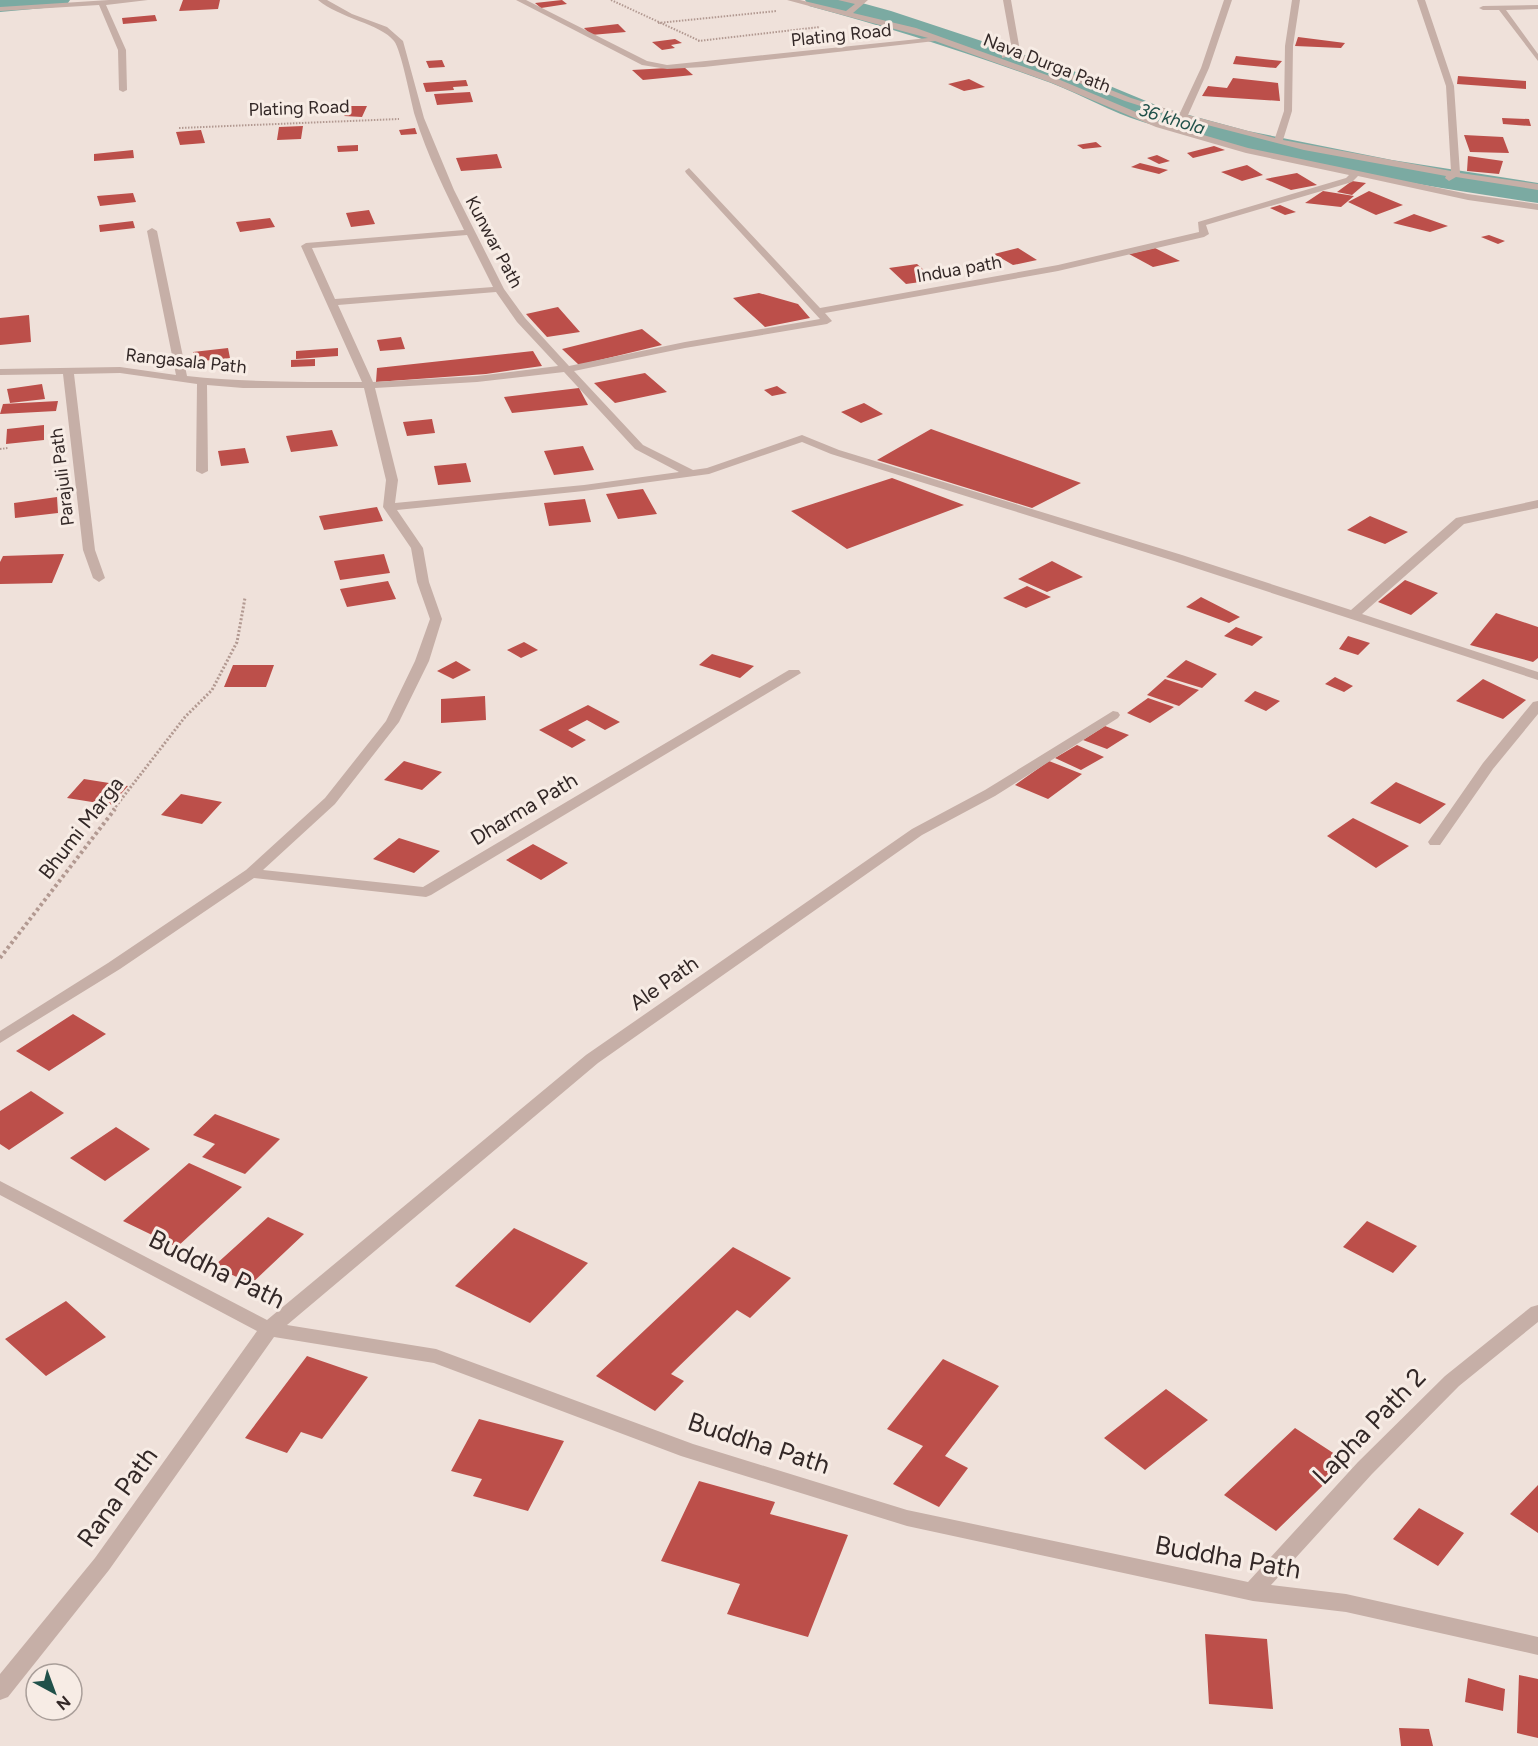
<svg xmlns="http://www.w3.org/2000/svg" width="1538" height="1746" font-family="Figtree,sans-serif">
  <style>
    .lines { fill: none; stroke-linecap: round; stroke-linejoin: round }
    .river { fill: #7baaa2; fill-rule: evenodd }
    .building { fill: #bc4f4a }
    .path-far2 { stroke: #b29991; stroke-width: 2; stroke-dasharray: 1.5 1.5; stroke-linecap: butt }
    .path-far1 { stroke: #b29991; stroke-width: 3; stroke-dasharray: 2 2; stroke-linecap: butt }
    .path { stroke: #b29991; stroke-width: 4; stroke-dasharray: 3 3; stroke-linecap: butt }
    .minor { fill: #c6afa7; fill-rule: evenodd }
    .labels { text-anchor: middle; stroke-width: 6; stroke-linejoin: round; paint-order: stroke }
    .far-street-label { font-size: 18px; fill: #332827; stroke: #f7ece5 }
    .far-water-label { font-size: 18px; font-style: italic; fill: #20514a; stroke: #f7ece5 }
    .street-label { font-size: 21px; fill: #332827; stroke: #f7ece5 }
    .near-street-label { font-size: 26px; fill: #332827; stroke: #f7ece5 }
  </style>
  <rect width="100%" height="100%" fill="#efe1da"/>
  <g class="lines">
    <path class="river" d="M0,0H70L66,6L0,12Z
      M805,0H851L891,11L1076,72L1163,108L1248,131L1392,160L1538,183V203C1405,183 1272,162 1143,122C1111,112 1082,95 1051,83C971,54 891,28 809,6Z"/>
  </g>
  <path class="building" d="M183,0H220L218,9L179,11Z
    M562,0L567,4L541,8L535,3Z
    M155,15L157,21L123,24L122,18Z
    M618,24L626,32L591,35L584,28Z
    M1298,37L1345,43L1341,48L1295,46Z
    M675,39L682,43L671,45L675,48L662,50L652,42Z
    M1236,56L1282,61L1276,68L1233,64Z
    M442,60L445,67L429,68L426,61Z
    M684,67L693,75L643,80L632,70Z
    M1458,76L1526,81V89L1457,84Z
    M1233,78L1278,83L1280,101L1202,96L1208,86L1227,88Z
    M969,79L985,87L964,91L948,84Z
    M466,80L468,86L453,87L454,90L426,92L423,83Z
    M470,92L473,102L437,105L434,94Z
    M349,106H367L362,117L344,116Z
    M1502,118L1529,119L1531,126L1503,124Z
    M303,126L301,139L277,140L279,127Z
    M415,128L417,134L401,135L399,130Z
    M201,130L205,143L180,145L176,132Z
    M1464,135L1503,137L1509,153L1470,152Z
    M1096,142L1102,147L1083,149L1077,145Z
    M358,145V151L338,152L337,146Z
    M1214,146L1225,150L1193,158L1187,153Z
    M133,150L134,158L94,161V154Z
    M497,154L502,168L461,171L456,158Z
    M1157,155L1170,161L1159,164L1147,158Z
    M1468,156L1503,161L1499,174L1467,171Z
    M1140,163L1168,170L1159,174L1131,167Z
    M1247,165L1263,175L1242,181L1221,172Z
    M1297,173L1317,185L1291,190L1265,179Z
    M1352,181L1366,183L1352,195L1337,192Z
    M1323,191L1354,196L1341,207L1305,203Z
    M1369,191L1403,205L1376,215L1348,202Z
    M133,193L136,202L100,206L97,196Z
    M1280,205L1296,212L1285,215L1270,208Z
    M369,210L375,224L351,227L346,213Z
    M1414,214L1448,226L1430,232L1393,223Z
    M270,218L275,227L240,232L236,222Z
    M133,221L135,228L100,232L99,225Z
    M1489,235L1505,241L1498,244L1481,237Z
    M1018,248L1037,260L1013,265L994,254Z
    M1155,248L1180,261L1153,267L1129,254Z
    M917,264L935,280L906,284L889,268Z
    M759,293L798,304L810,318L765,327L733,298Z
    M558,307L580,332L547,337L526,314Z
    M29,315L31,342L0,345V318Z
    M642,329L662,345L579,365L562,349Z
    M401,337L405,349L380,351L377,340Z
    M228,348L230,358L194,362L193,352Z
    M338,348V356L296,359V351Z
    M533,351L542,366L486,374L376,382L377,368Z
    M315,359V366L291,367V360Z
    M645,373L667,392L615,403L594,383Z
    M42,384L45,399L10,403L7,389Z
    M777,386L787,393L772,396L764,390Z
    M579,388L588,405L512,413L504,397Z
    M58,401L56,411L0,414L3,404Z
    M864,403L883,414L861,423L841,412Z
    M432,419L435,433L407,436L403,422Z
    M44,425V440L6,444L7,429Z
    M931,429L1081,483L1032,508L877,460Z
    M332,430L338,446L291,452L286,436Z
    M583,446L594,470L554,475L544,451Z
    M245,448L249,463L221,466L218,451Z
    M466,463L471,482L438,485L434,466Z
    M892,478L964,505L847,549L791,511Z
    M643,489L657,514L618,519L606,494Z
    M57,497L58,513L15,518L14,503Z
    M585,499L591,522L549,526L544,503Z
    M377,507L383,521L324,530L319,516Z
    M1370,516L1408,532L1385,544L1347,530Z
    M64,554L52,583L0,584V562L3,556Z
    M384,554L390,573L340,580L334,561Z
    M1052,561L1083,577L1047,592L1018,579Z
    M1405,580L1438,593L1411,615L1378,602Z
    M388,581L396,599L347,607L340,589Z
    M1027,586L1051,597L1026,608L1003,598Z
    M1201,597L1240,617L1229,623L1186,607Z
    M1496,613L1538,627V658L1533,662L1470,645Z
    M1236,627L1263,637L1252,646L1224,636Z
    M1348,636L1370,643L1358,655L1339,649Z
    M524,642L538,650L521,658L507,650Z
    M712,654L754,666L740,678L699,665Z
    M1186,660L1217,674L1202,688L1166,677Z
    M456,661L471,670L453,679L437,671Z
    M233,665H274L266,687H224Z
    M1335,677L1353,686L1344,692L1325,684Z
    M1165,679L1199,690L1179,706L1147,695Z
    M1483,679L1526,700L1503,719L1456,701Z
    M1255,691L1280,701L1266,711L1244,701Z
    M485,696L486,720L441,723V699Z
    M1148,698L1174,707L1150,723L1127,713Z
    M588,705L620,722L605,730L587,720L568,730L586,740L572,748L539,730Z
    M1105,726L1129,735L1107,749L1083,740Z
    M1077,745L1104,757L1081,770L1055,758Z
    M404,761L442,772L422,790L384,780Z
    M1049,761L1082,774L1048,799L1015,785Z
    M84,779L128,786L111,805L67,798Z
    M1396,782L1446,804L1420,824L1370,803Z
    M181,794L222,802L202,824L161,815Z
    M1353,818L1409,846L1376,868L1327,836Z
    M399,838L440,851L414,873L373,859Z
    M533,844L568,863L541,880L506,860Z
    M73,1014L106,1034L49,1071L16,1051Z
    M31,1091L64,1113L9,1150L0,1144V1111Z
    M215,1114L280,1139L245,1174L202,1157L215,1144L193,1135Z
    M116,1127L150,1149L105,1181L70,1158Z
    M189,1163L242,1187L177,1247L123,1221Z
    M268,1217L304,1234L251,1284L214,1266Z
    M1367,1221L1417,1246L1393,1273L1343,1247Z
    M514,1228L588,1263L530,1323L455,1286Z
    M733,1247L791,1278L750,1318L737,1310L671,1374L684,1381L655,1411L596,1376Z
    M66,1301L106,1337L46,1376L5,1339Z
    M307,1356L368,1377L322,1439L301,1432L287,1453L245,1438Z
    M943,1359L999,1386L945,1456L968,1468L939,1507L893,1484L923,1446L887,1429Z
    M1166,1389L1208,1420L1145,1470L1104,1438Z
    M479,1419L564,1441L528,1511L473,1496L482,1479L451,1471Z
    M1295,1428L1347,1462L1276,1531L1224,1495Z
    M699,1481L775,1502L770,1514L848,1535L808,1637L727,1614L740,1584L661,1561Z
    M1538,1485V1533L1510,1514Z
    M1419,1508L1464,1533L1438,1566L1393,1539Z
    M1205,1634L1267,1639L1273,1709L1209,1704Z
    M1519,1675L1538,1679V1738L1517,1733Z
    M1468,1678L1505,1689L1503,1711L1465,1702Z
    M1399,1728L1429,1729L1433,1746H1401Z"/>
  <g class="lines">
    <path class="path-far2" d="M611,0L700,41
      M658,23L777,11
      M698,41L820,27
      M179,128L399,119
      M0,449L8,448"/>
    <path class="path-far1" d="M113,810L185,717L212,690L237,642L245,598"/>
    <path class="path" d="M0,958L115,809"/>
    <path class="minor" d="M109,0H148L106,5L126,50L127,90L123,92L119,90L118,50L99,5L0,11V7Z
      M318,0H327L352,14L387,27L403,41L424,118L454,190L504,289L525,318L569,366L685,342L820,319L686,173L685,171L689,168L820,308L1058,265L1199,232L1198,222L1346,178L1349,175L1246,153L1156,127L1052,83L935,41L704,67L667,69L642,65L516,0H526L647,61L667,65L928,38L787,0H800L846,11L855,4L838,0H868L853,13L916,28L1058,79L1162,123L1248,148L1468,194L1538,204V210L1468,200L1358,176L1352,182L1206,225L1209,234L1204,237L1058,271L825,313L832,321L827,324L685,348L574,371L643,445L693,470L707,468L802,435L839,450L1182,555L1351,610L1456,518L1538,500V508L1464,524L1362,614L1538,672V680L1174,561L831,454L802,442L709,474L584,491L397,510L423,548L429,582L442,619L429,661L399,722L335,804L263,870L423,887L789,670H799L801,673L431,895L426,897L254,878L120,969L0,1043V1031L108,963L246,870L325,798L386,721L415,661L430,619L417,582L411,548L383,507L386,480L364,388H243L207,385L208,471L202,474L196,471L197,384L120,373L74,374L95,550L105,578L99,582L93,578L83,550L63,374L0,375V369L120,367L176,375L147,231L152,228L157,231L187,376C243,382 303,382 362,382L301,246L306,243L464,230C446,193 427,155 415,116C411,102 401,49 394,41C381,24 339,18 318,0ZM467,235L493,287L335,299L312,248ZM496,292L517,322L558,366L477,376L373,382L338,305ZM564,372L635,449L679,472L584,485L395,503L398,480L375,388L477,382Z
      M1003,0H1011L1020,51L1018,53L1131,98L1180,113L1201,68L1224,0H1232L1209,68L1188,115L1275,138L1284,111L1285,46L1292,0H1300L1293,46L1292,111L1283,140L1451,171L1446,86L1417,0H1425L1454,86L1460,173L1538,184V190L1456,177L1449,181L1445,178L1446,176L1304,150L1184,119L1170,122V118L1175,117L1125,101L1011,56L1002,58V54L1012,50Z
      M1538,5V9L1506,10L1538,54V61L1499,10H1483L1479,8L1483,6Z
      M1538,701V714L1493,769L1440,845H1430L1428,842L1483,763L1533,702Z
      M1113,711L1118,712L1120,715L1118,718L995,796L922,835L598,1063L287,1325L436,1349L693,1444L907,1510L1248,1582L1358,1462L1445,1376L1531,1307L1538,1305V1322L1459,1386L1372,1474L1271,1585L1346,1594L1538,1637V1655L1346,1612L1253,1601L907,1526L681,1456L434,1363L274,1337L109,1570L8,1697L0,1700V1674L95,1558L257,1331L0,1195V1181L267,1320L586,1055L912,829L985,790Z"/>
  </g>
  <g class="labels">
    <g class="far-street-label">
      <text transform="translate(841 35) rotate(-6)" y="6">Plating Road</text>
      <text transform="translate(1047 63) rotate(21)" y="6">Nava Durga Path</text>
      <text transform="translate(299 108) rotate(-2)" y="6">Plating Road</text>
      <text transform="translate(494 242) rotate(62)" y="6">Kunwar Path</text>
      <text transform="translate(959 269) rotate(-10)" y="6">Indua path</text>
      <text transform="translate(186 361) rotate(6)" y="6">Rangasala Path</text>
      <text transform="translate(62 477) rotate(-97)" y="6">Parajuli Path</text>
    </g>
    <g class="far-water-label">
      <text transform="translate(1172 119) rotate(17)" y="6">36 khola</text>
    </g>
    <g class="street-label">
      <text transform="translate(524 809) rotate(-31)" y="7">Dharma Path</text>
      <text transform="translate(81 828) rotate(-52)" y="7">Bhumi Marga</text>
      <text transform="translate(664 983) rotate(-35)" y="7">Ale Path</text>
    </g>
    <g class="near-street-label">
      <text transform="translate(217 1269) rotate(26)" y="9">Buddha Path</text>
      <text transform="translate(1369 1426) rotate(-46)" y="9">Lapha Path 2</text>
      <text transform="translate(759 1443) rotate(18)" y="9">Buddha Path</text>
      <text transform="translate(117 1497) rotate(-54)" y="9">Rana Path</text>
      <text transform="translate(1228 1557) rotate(10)" y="9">Buddha Path</text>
    </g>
  </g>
  <g transform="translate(54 1692) rotate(139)"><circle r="28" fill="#f7ece5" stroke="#a99e99" stroke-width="1.5"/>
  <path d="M0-4.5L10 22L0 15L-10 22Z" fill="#20514a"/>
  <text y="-9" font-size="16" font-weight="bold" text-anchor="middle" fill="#332827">N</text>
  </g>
</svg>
